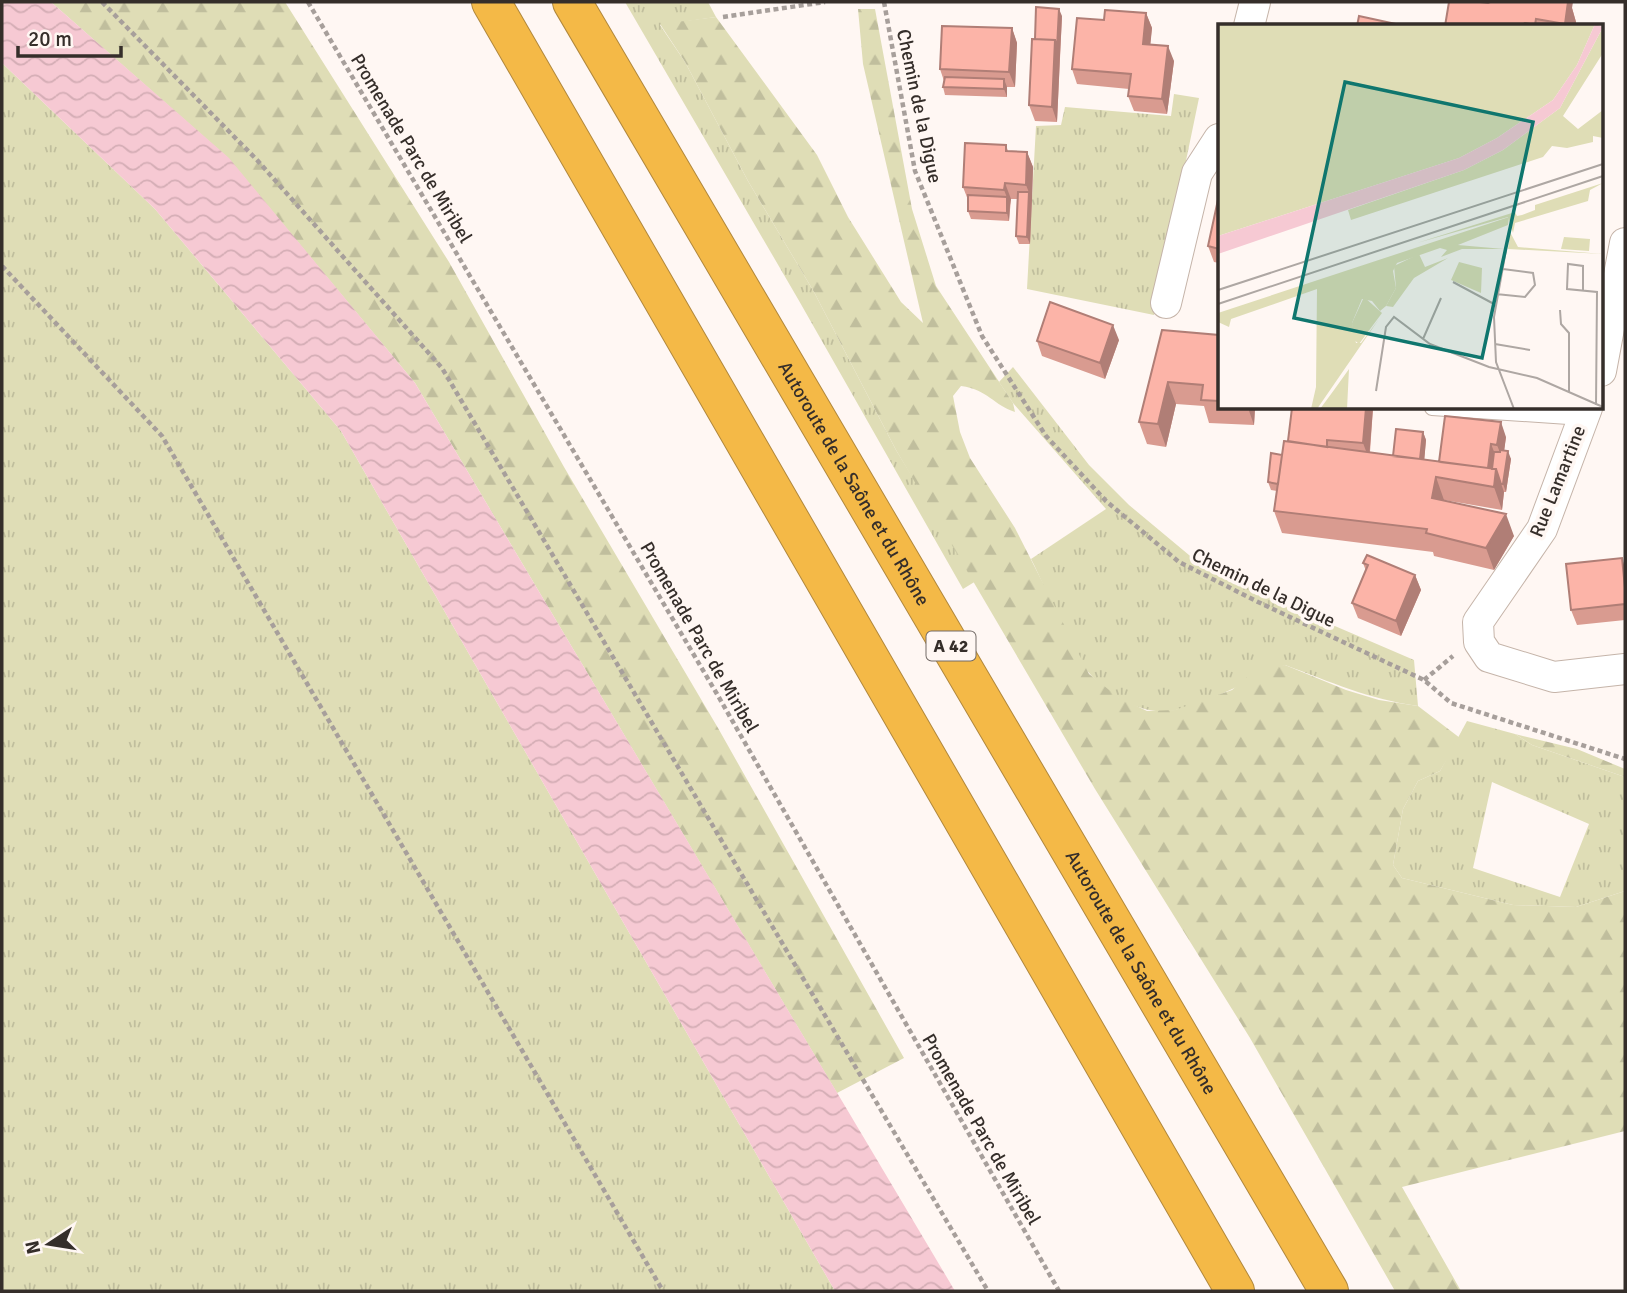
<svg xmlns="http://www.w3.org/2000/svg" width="1627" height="1293" font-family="Signika,sans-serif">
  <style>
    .grass { fill: url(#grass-tufts); fill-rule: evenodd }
    .forest { fill: url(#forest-firs) }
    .water { fill: url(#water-waves) }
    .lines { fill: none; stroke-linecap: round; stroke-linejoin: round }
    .service-casing { stroke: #c5b4a9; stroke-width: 16 }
    .minor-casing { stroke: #c5b4a9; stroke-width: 32 }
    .motorway-casing { stroke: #b1883d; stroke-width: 40 }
    .path { stroke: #a79f9b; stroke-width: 4.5; stroke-dasharray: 5 3.5; stroke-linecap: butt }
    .service { stroke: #fff; stroke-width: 14 }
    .minor { stroke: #fff; stroke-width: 30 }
    .motorway { stroke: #f4b947; stroke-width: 38 }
    .wall { fill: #d99b90 }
    .shaded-wall { fill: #b07e76 }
    .building { fill: #fcb4a8; stroke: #b07e76; stroke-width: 2 }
    .labels { text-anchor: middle; stroke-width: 7; stroke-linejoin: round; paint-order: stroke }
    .shield { fill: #fff7f3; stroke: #726a66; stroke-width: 2 }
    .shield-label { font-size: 18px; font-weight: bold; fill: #352e2a }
    .street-label { font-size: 19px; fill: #352e2a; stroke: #fff7f3 }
    .inset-road { fill: none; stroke: #aea7a3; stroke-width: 2 }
    .view { fill: #0f766e; fill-opacity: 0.15; stroke: #0f766e; stroke-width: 3.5 }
    .inset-edge { fill: none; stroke: #352e2a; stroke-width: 3.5 }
  </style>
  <defs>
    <pattern id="grass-tufts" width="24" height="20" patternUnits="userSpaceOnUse" patternTransform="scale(1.75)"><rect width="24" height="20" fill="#dfddb6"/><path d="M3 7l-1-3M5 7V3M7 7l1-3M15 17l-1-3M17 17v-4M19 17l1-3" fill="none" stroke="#c0be9d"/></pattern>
    <pattern id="forest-firs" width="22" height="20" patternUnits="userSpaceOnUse" patternTransform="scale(1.75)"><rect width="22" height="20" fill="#dfddb6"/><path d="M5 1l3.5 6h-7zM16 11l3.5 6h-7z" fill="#c0be9d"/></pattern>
    <pattern id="water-waves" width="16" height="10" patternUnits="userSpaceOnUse" patternTransform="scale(1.75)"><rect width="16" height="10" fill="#f6c9d3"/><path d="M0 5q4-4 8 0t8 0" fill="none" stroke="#d4adb5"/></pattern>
  </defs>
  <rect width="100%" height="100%" fill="#fff7f3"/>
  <path class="grass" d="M625,2H708L716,17L660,25L685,62L748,181L814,292L896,450L976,581L963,589L798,299Z
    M2,63L155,209L341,431L835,1291H2Z
    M1174,94L1199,98L1154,315L1027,289L1036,126L1061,125L1065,107L1171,116Z
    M1013,367L1089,465L1129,505L1195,560L1286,605L1414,660L1418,706C1368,699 1331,682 1285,665C1249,679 1214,701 1176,710C1145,717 1110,697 1090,674C1067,650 1048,591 1031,559L1106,509L1013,403L999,382Z
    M1467,721L1515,734L1532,745L1625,777V891L1576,907L1513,905L1402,878L1393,865L1403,809L1418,781L1440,771ZM1492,782L1589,824L1560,897L1473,868Z"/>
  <path class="forest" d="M51,2H285L449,262L564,467L718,728L904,1058L837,1093L415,383L228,158Z
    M858,9H875L912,209L936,286L1013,403L1015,412C993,405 989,390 961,386L953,396L960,432L970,458L1015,528L1089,674L1118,697L1147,711L1175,710L1232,690L1257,668L1285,665L1346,690L1379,700L1418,706L1460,738L1440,771L1418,781L1403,809L1393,865L1402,878L1513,905L1576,907L1625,891V1131L1402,1187L1461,1291H1395L1250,1038L1095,789L896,450L814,292L748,181L685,62L660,24L716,17L817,155L848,217L901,302L923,323L863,64Z
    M1515,734L1577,749L1625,769V777L1532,745Z"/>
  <path class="water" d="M2,2H51L229,158L415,383L955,1291H835L341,431L155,209L2,63Z"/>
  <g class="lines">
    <defs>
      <path id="service" d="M1432,408L1583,418"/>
      <path id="minor" d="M1249,26L1255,2
        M1166,303L1197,173L1219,139
        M1601,371L1625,243
        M1587,408L1542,529L1478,622L1479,642L1489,657L1554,677L1625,669"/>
      <g id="motorway">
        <path d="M491,2L1235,1291"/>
        <path id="s1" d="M572,2L1329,1291"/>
      </g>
    </defs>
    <use href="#service" class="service-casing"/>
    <use href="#minor" class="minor-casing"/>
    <use href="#motorway" class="motorway-casing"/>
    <path class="path" d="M102,2L257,160L442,368L988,1291
      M308,2L717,694L1059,1291
      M884,2L915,171L982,336L1046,436L1106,501L1179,562L1258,602L1424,680L1451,703L1625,759
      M723,17L825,2
      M2,266L162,436L663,1291
      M1424,680L1453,656"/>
    <use href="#service" class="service"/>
    <use href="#minor" class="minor"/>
    <use href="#motorway" class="motorway"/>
  </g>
  <path class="wall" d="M1488,3L1572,8L1576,22V26H1445Z
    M1146,13L1152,28L1150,44L1174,61L1167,114L1134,111L1128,96L1129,89L1077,84L1072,69L1104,20Z
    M1062,16L1057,122L1035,121L1029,105Z
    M1012,28L1017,43L1015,87H1007V97L945,95L943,87L944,81L940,69Z
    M1006,145L1008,151L1027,152L1033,167L1030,244H1019L1016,236L1017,199H1011L1009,221L971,219L968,211V200L963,187Z
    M1219,195V263L1214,262L1208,246Z
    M1162,330L1219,335V408H1255L1254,425L1209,423L1204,406L1176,404L1166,447L1147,444L1139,422Z
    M1119,340L1105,379L1042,356L1037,341Z
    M1373,408L1370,452L1393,456L1423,432L1426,440L1424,460L1439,462L1506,437L1504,450L1511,459L1506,492H1504L1502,510L1444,500V501L1514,536L1494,570L1434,556L1433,552L1282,533L1274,511L1277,491L1271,490L1268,482L1282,455L1288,441Z
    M1363,563L1415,575L1421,590L1401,636L1358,618L1352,603L1366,571Z
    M1625,568V620L1577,625L1571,610Z"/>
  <path class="shaded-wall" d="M1568,2H1573L1572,8L1576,22V26H1566L1565,24Z
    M1059,9L1062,16L1060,55L1057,48Z
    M1146,13L1152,28L1149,59L1143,44Z
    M1012,28L1017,43L1015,87L1009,72Z
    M1055,40L1060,55L1057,122L1052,107Z
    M1168,46L1174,61L1167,114L1162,99Z
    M1004,79L1007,87V97L1004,89Z
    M1027,152L1033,167L1032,200L1026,185Z
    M1005,183L1011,199L1010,205L1004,190Z
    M1029,192L1032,200L1030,244L1027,237Z
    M1007,197L1010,205L1009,221L1007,213Z
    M1113,325L1119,340L1105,379L1100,363Z
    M1168,382L1176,404L1166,447L1158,424Z
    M1248,408H1255L1254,425Z
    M1366,408H1373L1369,459L1363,443Z
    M1501,422L1506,437L1503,460L1497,445Z
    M1423,432L1426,440L1423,475L1420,467Z
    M1491,444L1497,459L1487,475Z
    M1508,451L1511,459L1506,492L1503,484Z
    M1496,469L1504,492L1502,510L1494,487Z
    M1436,477L1444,500L1440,520L1432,498Z
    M1506,514L1514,536L1494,570L1486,548Z
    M1622,558L1625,568V588Z
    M1415,575L1421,590L1401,636L1396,621Z"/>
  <path class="building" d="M1449,2H1480L1488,3L1490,2H1568L1565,24L1536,19L1535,25L1525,23L1520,26H1445Z
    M1036,7L1059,9L1057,48L1055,40L1035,39Z
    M1105,10L1146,13L1143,44L1168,46L1162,99L1128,96L1131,74L1072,69L1077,18L1104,20Z
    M1359,16L1405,26H1357Z
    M942,26L1012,28L1009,72L940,69Z
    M1032,39L1055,40L1052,107L1029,105Z
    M945,77L1004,79V89L943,87Z
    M965,143L1006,145V151L1027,152L1026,185L1005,183L1004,190L963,187Z
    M1018,192H1029L1027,237L1016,236Z
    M968,195L1007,197V213L968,211Z
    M1219,195V249L1208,246Z
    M1050,302L1113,325L1100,363L1037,341Z
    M1162,330L1219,335V401L1201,400L1203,385L1168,382L1158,424L1139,422Z
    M1292,408H1366L1363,443L1327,440V447L1288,441Z
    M1445,416L1501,422L1497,445L1491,444L1488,468L1439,462Z
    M1396,429L1423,432L1420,459L1393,456Z
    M1284,441L1496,469L1494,487L1436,477L1432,498L1506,514L1486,548L1426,533L1427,529L1274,511Z
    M1500,450L1508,451L1503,484H1501L1496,469H1492L1494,452H1500Z
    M1271,453L1282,455L1278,484L1268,482Z
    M1367,555L1415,575L1396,621L1352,603L1368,565L1363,563Z
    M1622,558L1625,588V604L1571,610L1566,564Z"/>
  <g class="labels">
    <rect class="shield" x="926.5" y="631.5" width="49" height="29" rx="5"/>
    <g class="shield-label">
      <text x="951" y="652">A 42</text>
    </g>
    <g class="street-label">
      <text transform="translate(920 106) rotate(78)" y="7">Chemin de la Digue</text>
      <text transform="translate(412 148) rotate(59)" y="7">Promenade Parc de Miribel</text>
      <text transform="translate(1557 481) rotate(-68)" y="7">Rue Lamartine</text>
      <text dy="7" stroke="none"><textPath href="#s1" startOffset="558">Autoroute de la Saône et du Rhône</textPath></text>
      <text transform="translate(1264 587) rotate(26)" y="7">Chemin de la Digue</text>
      <text transform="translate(700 637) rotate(60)" y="7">Promenade Parc de Miribel</text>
      <text dy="7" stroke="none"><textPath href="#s1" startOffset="1125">Autoroute de la Saône et du Rhône</textPath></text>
      <text transform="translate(982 1129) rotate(60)" y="7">Promenade Parc de Miribel</text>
    </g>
  </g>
  <g transform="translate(1218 24)">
    <rect width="385" height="385" fill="#fff7f3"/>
    <path d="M0,0H377L359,41L335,76L279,114L241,134L0,212ZM385,159L372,166L370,177L297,199L295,209L290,193L199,219L297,188L299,192L304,191L317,186V181ZM346,213L372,215L371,227L343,225ZM201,230L207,243L230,234L196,254L175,283L168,282L178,264L176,242ZM241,238L264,244L263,269L233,256ZM146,273L164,289L141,320L135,315L134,299ZM131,345L129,385H102L116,366Z" fill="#dfddb6"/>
    <path d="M385,3V29L345,92L360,105L385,86V114L375,112V118L349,124L334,122L325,133L133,196L130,186L246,146L285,126L342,84ZM291,193L290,201L240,221L286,225H244L223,233L229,226L222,224L179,239L175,247L178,264L168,282L162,287L154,277L144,275L134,299L138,319H143L161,295L99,385H93L98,363L99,265L13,295L11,303L0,298V289ZM292,208L300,223L385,230L290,225Z" fill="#dfddb6"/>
    <path d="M377,0L385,3L342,84L285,126L246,146L0,230V212L241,134L279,114L335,76L359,41Z" fill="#f6c9d3"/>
    <path class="inset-road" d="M288,226L276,293L278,338L296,385M235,258L276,280M0,266L385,140M365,266V242L350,240L349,265L379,268L378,381M278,270L307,273L317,261L315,249L285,245M0,280L385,152M342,286L343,300L351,309V368M205,315L223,274M277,320L312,326M158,367L168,303L176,293L212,320L271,343L319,354L385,383"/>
    <path class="view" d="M127,58L315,98L264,334L76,294Z"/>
    <rect width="385" height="385" class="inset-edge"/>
  </g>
  <rect width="1627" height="1293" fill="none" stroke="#352e2a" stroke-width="7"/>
  <g transform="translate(49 1244) rotate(258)" stroke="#fff7f3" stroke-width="5" paint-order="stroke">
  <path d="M0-5L12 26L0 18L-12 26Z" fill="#352e2a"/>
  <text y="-10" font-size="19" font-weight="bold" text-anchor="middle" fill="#352e2a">N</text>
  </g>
  <path d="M18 46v10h103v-10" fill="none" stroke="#352e2a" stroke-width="3.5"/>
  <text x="28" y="46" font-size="21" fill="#352e2a" stroke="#fff7f3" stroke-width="5" paint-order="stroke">20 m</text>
</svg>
